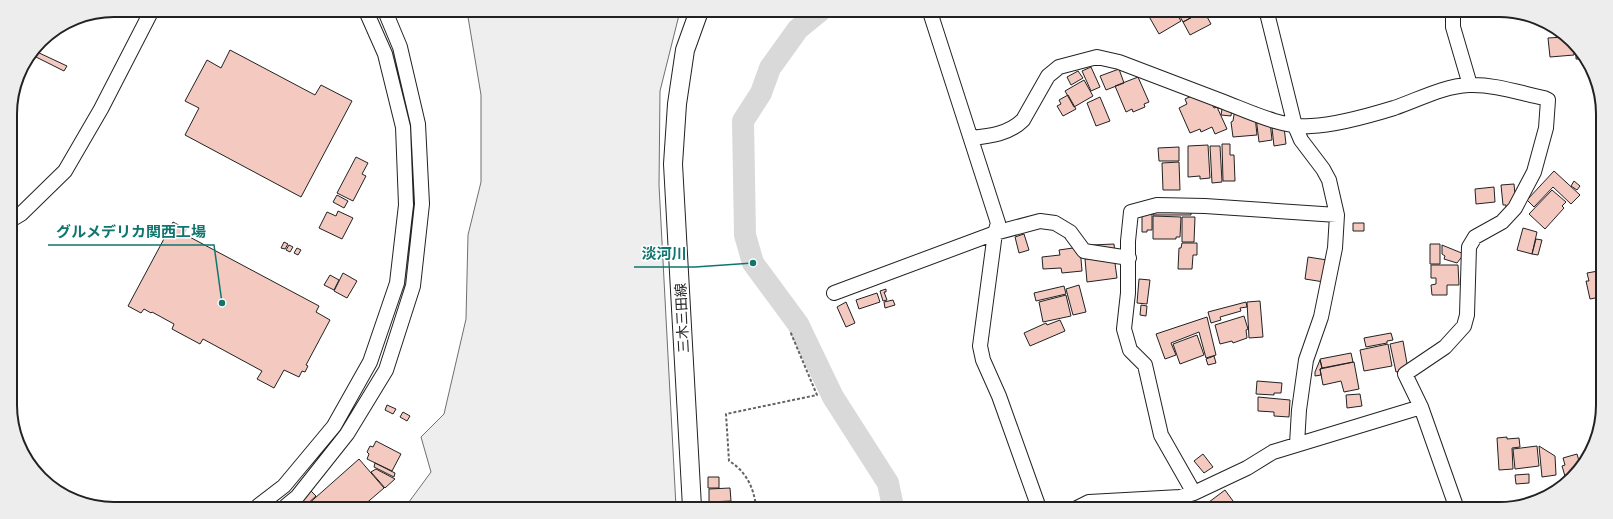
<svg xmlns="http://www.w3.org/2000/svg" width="1613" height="519" font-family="Rubik,'Noto Sans JP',sans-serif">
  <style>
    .green { fill: #eee; stroke: #6f6f6f }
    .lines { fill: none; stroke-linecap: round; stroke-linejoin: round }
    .river { stroke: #d9d9d9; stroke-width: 22 }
    .building { fill: #f3c9c0; stroke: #222 }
    .minor-casing { stroke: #222; stroke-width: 16 }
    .major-casing { stroke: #222; stroke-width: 20 }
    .path { stroke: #646464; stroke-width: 2; stroke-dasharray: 3 2; stroke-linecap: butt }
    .minor { stroke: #fff; stroke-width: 14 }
    .major { stroke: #fff; stroke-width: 18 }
    .labels { text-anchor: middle; stroke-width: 3; stroke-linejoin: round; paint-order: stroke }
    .street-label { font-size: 14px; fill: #222; stroke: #fff }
    .rim { fill: none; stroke: #222; stroke-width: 2 }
    .leader { fill: none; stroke: #0f766e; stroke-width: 1.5 }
    .callout-dot { fill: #0f766e; stroke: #fff; stroke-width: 1.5 }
    .callout-label { font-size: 15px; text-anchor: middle; font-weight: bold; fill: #0f766e; stroke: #fff; stroke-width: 3; stroke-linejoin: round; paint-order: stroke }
  </style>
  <rect width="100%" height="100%" fill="#fff"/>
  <path class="green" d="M467,11H680L660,91L659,185L676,507L406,506L431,472L421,437L444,414L466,319L468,235L481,182V95Z"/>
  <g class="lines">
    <path class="river" d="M819,12L798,29L770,68L761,93L743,121L745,235L753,263L798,324L833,397L888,483L893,507"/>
  </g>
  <path class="building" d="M1147,13H1176L1181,21L1159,34Z
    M1178,13H1192L1194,16L1183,22Z
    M1200,13H1205L1211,24L1190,35L1183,22Z
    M67,23L62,32L57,29Z
    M1564,37L1577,45L1579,50H1574V55L1550,57L1548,38Z
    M230,50L315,95L321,85L352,101L301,197L185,135L199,108L185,101L207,60L221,68Z
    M35,51L67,66L64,71L32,55Z
    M1576,51H1580L1582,59H1576Z
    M1091,67L1100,87L1091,91L1082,71Z
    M1119,69L1124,83L1106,90L1100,76Z
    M1078,71L1083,78L1071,85L1067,77Z
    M1138,77L1149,102L1144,104L1145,107L1133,112L1132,109L1126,112L1115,86Z
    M1084,80L1093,96L1074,107L1065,91Z
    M1200,92L1211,102L1214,108L1217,107L1227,129L1215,134L1212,127L1201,132L1200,129L1190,133L1179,108L1187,104L1185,99Z
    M1068,95L1076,109L1063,116L1057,106L1061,104L1059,100Z
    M1214,96L1233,98L1231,116L1221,115L1222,109L1218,108V105Z
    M1100,97L1110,121L1096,126L1087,103Z
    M1236,102H1243L1245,109L1257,107L1259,115L1255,116L1257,135L1233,137L1231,122L1233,121Z
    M1269,112L1272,140L1259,142L1256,117Z
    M1284,127L1286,144L1274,146L1272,128Z
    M1222,144H1230V155H1234L1235,181H1223Z
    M1208,145L1210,178L1200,179V176L1188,177V146Z
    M1210,146H1220L1222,182L1212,183Z
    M1179,147V161H1159L1158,148Z
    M356,157L368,163L362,174L366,176L353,201L337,193Z
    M1179,162L1180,190H1163L1162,163Z
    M1554,171L1580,195L1571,204L1553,187L1534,207L1527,200Z
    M1574,181L1580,186L1577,190L1571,186Z
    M1514,184L1516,204L1506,208V205H1503L1501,185Z
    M1494,187L1495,202L1476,204L1475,189Z
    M1552,190L1566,202L1562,206L1564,208L1545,229L1529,214Z
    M337,195L348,201L344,208L333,202Z
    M1153,205H1191V215H1153Z
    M1142,208H1152V230H1147V232H1142Z
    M338,211L353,218L342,239L319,228L327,212L336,216Z
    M1153,216L1181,217L1180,237H1176V239H1153Z
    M1182,217H1195L1194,242H1182Z
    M173,222L186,229L184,234L319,306L316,312L330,320L306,365L308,366L305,372L302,371L299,377L284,370L274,388L257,379L262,371L203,339L200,344L172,329L174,324L152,312L151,313L144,309L141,313L128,306Z
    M1353,223H1364V231H1353Z
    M1523,228L1537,232L1532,254L1517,250Z
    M1024,234L1029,250L1019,253L1015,237Z
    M1536,239L1542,240L1538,255L1532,254Z
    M284,242L288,244L285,249L281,248Z
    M1182,243H1197V255H1193L1192,269H1178L1179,248H1181Z
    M1114,244L1115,254L1093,255L1092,245Z
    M1430,244H1440V264H1430Z
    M289,245L293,247L290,252L286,250Z
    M1442,245L1464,254L1457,263L1444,259L1445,256L1442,254Z
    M1080,247L1082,271L1062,273L1061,268L1043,269L1042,257L1060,255L1059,250Z
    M297,248L301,250L298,255L294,253Z
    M1114,256L1117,278L1087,282L1085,259Z
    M1308,257L1327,260L1324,282L1305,279Z
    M1431,265H1458L1459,285H1447V295H1432L1431,285L1436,284V278H1431Z
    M1598,271L1600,280V297L1590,299L1586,281H1589L1587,273Z
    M343,273L357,281L347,298L334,291Z
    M330,275L339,280L334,290L324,285Z
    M1139,279L1150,280L1147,304L1137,303Z
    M1079,285L1086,312L1073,315L1066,289Z
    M1064,286L1066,294L1036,301L1034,293Z
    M886,289V292H884L887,300L883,301L880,291Z
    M877,293L880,302L859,309L856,300Z
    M1066,295L1071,316L1043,322L1039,302Z
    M893,300L895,305L885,308L884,302Z
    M1260,301L1263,337L1249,338L1247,302Z
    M846,302L855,323L846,327L837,307Z
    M1246,302L1247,307L1240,308L1241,311L1220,317L1221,320L1211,323L1208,312Z
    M1141,305L1147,306L1146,316L1140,315Z
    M1244,316L1248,329L1246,330L1247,338L1233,343L1232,341L1220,344L1215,325Z
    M1207,317L1216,355L1206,358L1199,332L1171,343L1176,355L1165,359L1156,334Z
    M1060,320L1065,331L1030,346L1024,333L1046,323L1047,325Z
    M1391,333L1393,340L1387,341V343L1366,347L1364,338Z
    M1197,335L1204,355L1180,364L1173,344Z
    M1403,341L1408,369L1396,372L1390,344Z
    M1388,344L1392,366L1364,371L1360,350Z
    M1351,353L1353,362L1322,368L1320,359Z
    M1214,356L1216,363L1208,365L1206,359Z
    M1320,360L1322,368L1320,369L1321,375L1315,376V372Z
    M1354,362L1359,389L1344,392L1341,381L1323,385L1320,369Z
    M1257,381L1282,383L1281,393H1274V395L1256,394Z
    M1360,394L1362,406L1347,408L1346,395Z
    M1258,397L1290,400L1289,417L1274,416V412L1258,411Z
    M387,405L396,409L393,414L385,410Z
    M403,412L410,416L407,421L400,417Z
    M1507,437V439L1519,438L1520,447L1512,448L1513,469L1499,470L1497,438Z
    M376,441L401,454L392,471L367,459L369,454L367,452L370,446L373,447Z
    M1537,446L1539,466L1515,469L1513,449Z
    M1539,446L1555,456L1556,475L1542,477Z
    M1203,454L1213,467L1204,473L1194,461Z
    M1577,454L1579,461L1583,460L1584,464L1567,483L1562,466L1565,465L1563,458Z
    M359,459L384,488L363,506H306Z
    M375,463L395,473L394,477L374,467Z
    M376,469L395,479L385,488L371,472Z
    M1529,474V483L1516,484L1515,475Z
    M708,477H719V488H708Z
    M730,488L731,501L709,502V489Z
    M310,490L316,496L305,506H293Z
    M1225,490L1233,501L1224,508H1214L1209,502Z
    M728,503V507H710V504Z"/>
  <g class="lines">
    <defs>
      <path id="minor" d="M930,12L998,223L995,233L980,346L983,360L999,396L1039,508
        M1267,13L1295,126L1301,140L1323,169L1329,180L1337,215L1335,248L1321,317L1306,360L1299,410L1297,444
        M1453,13V27L1470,85
        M971,138C990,136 1009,134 1023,120L1048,76L1059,67L1097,57L1119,62C1154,75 1189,89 1224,102C1250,112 1283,128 1311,126C1337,125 1368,116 1394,108C1418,100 1443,86 1469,85C1494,84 1520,93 1544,98L1548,100L1546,128L1534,172L1515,208L1502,222L1475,237L1469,247L1467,315L1464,326L1445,347L1405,374L1421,407L1457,509
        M11,220L21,214L65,171L101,109L152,10
        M834,293L995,233L1040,221L1055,223L1070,232L1084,251L1129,258
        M1194,493L1161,435L1145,365L1130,350L1124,329L1128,293V241L1131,212L1157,205L1205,206L1337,215
        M258,506L284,486L334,426L370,362L397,283L406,205L403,127L385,54L366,11
        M286,506L297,497L347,434L386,370L413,286L422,204L418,124L400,47L385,11
        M1077,508L1089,502L1180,497L1194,493L1247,468L1273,452L1421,407"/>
      <path id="major" d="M692,507L673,164L677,104L685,50L699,11"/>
    </defs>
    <use href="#minor" class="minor-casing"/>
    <use href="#major" class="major-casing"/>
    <path class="path" d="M756,507C754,488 746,471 729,461L726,414L817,395L790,331"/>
    <use href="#minor" class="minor"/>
    <use href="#major" class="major"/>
  </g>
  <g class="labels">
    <g class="street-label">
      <text transform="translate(682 318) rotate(-93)" y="5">三木三田線</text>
    </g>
  </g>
  <path d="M0 0H1613V519H0ZM114 17H1499A97 97 0 0 1 1596 114V405A97 97 0 0 1 1499 502H114A97 97 0 0 1 17 405V114A97 97 0 0 1 114 17Z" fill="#ededed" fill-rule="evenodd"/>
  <path class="rim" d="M114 17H1499A97 97 0 0 1 1596 114V405A97 97 0 0 1 1499 502H114A97 97 0 0 1 17 405V114A97 97 0 0 1 114 17Z"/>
  <path class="leader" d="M222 303L214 245H48M753 263L695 267H634"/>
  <g class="callout-dot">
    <circle cx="222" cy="303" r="4"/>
    <circle cx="753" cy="263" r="4"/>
  </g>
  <g class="callout-label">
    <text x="131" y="237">グルメデリカ関西工場</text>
    <text x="664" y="259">淡河川</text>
  </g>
</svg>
